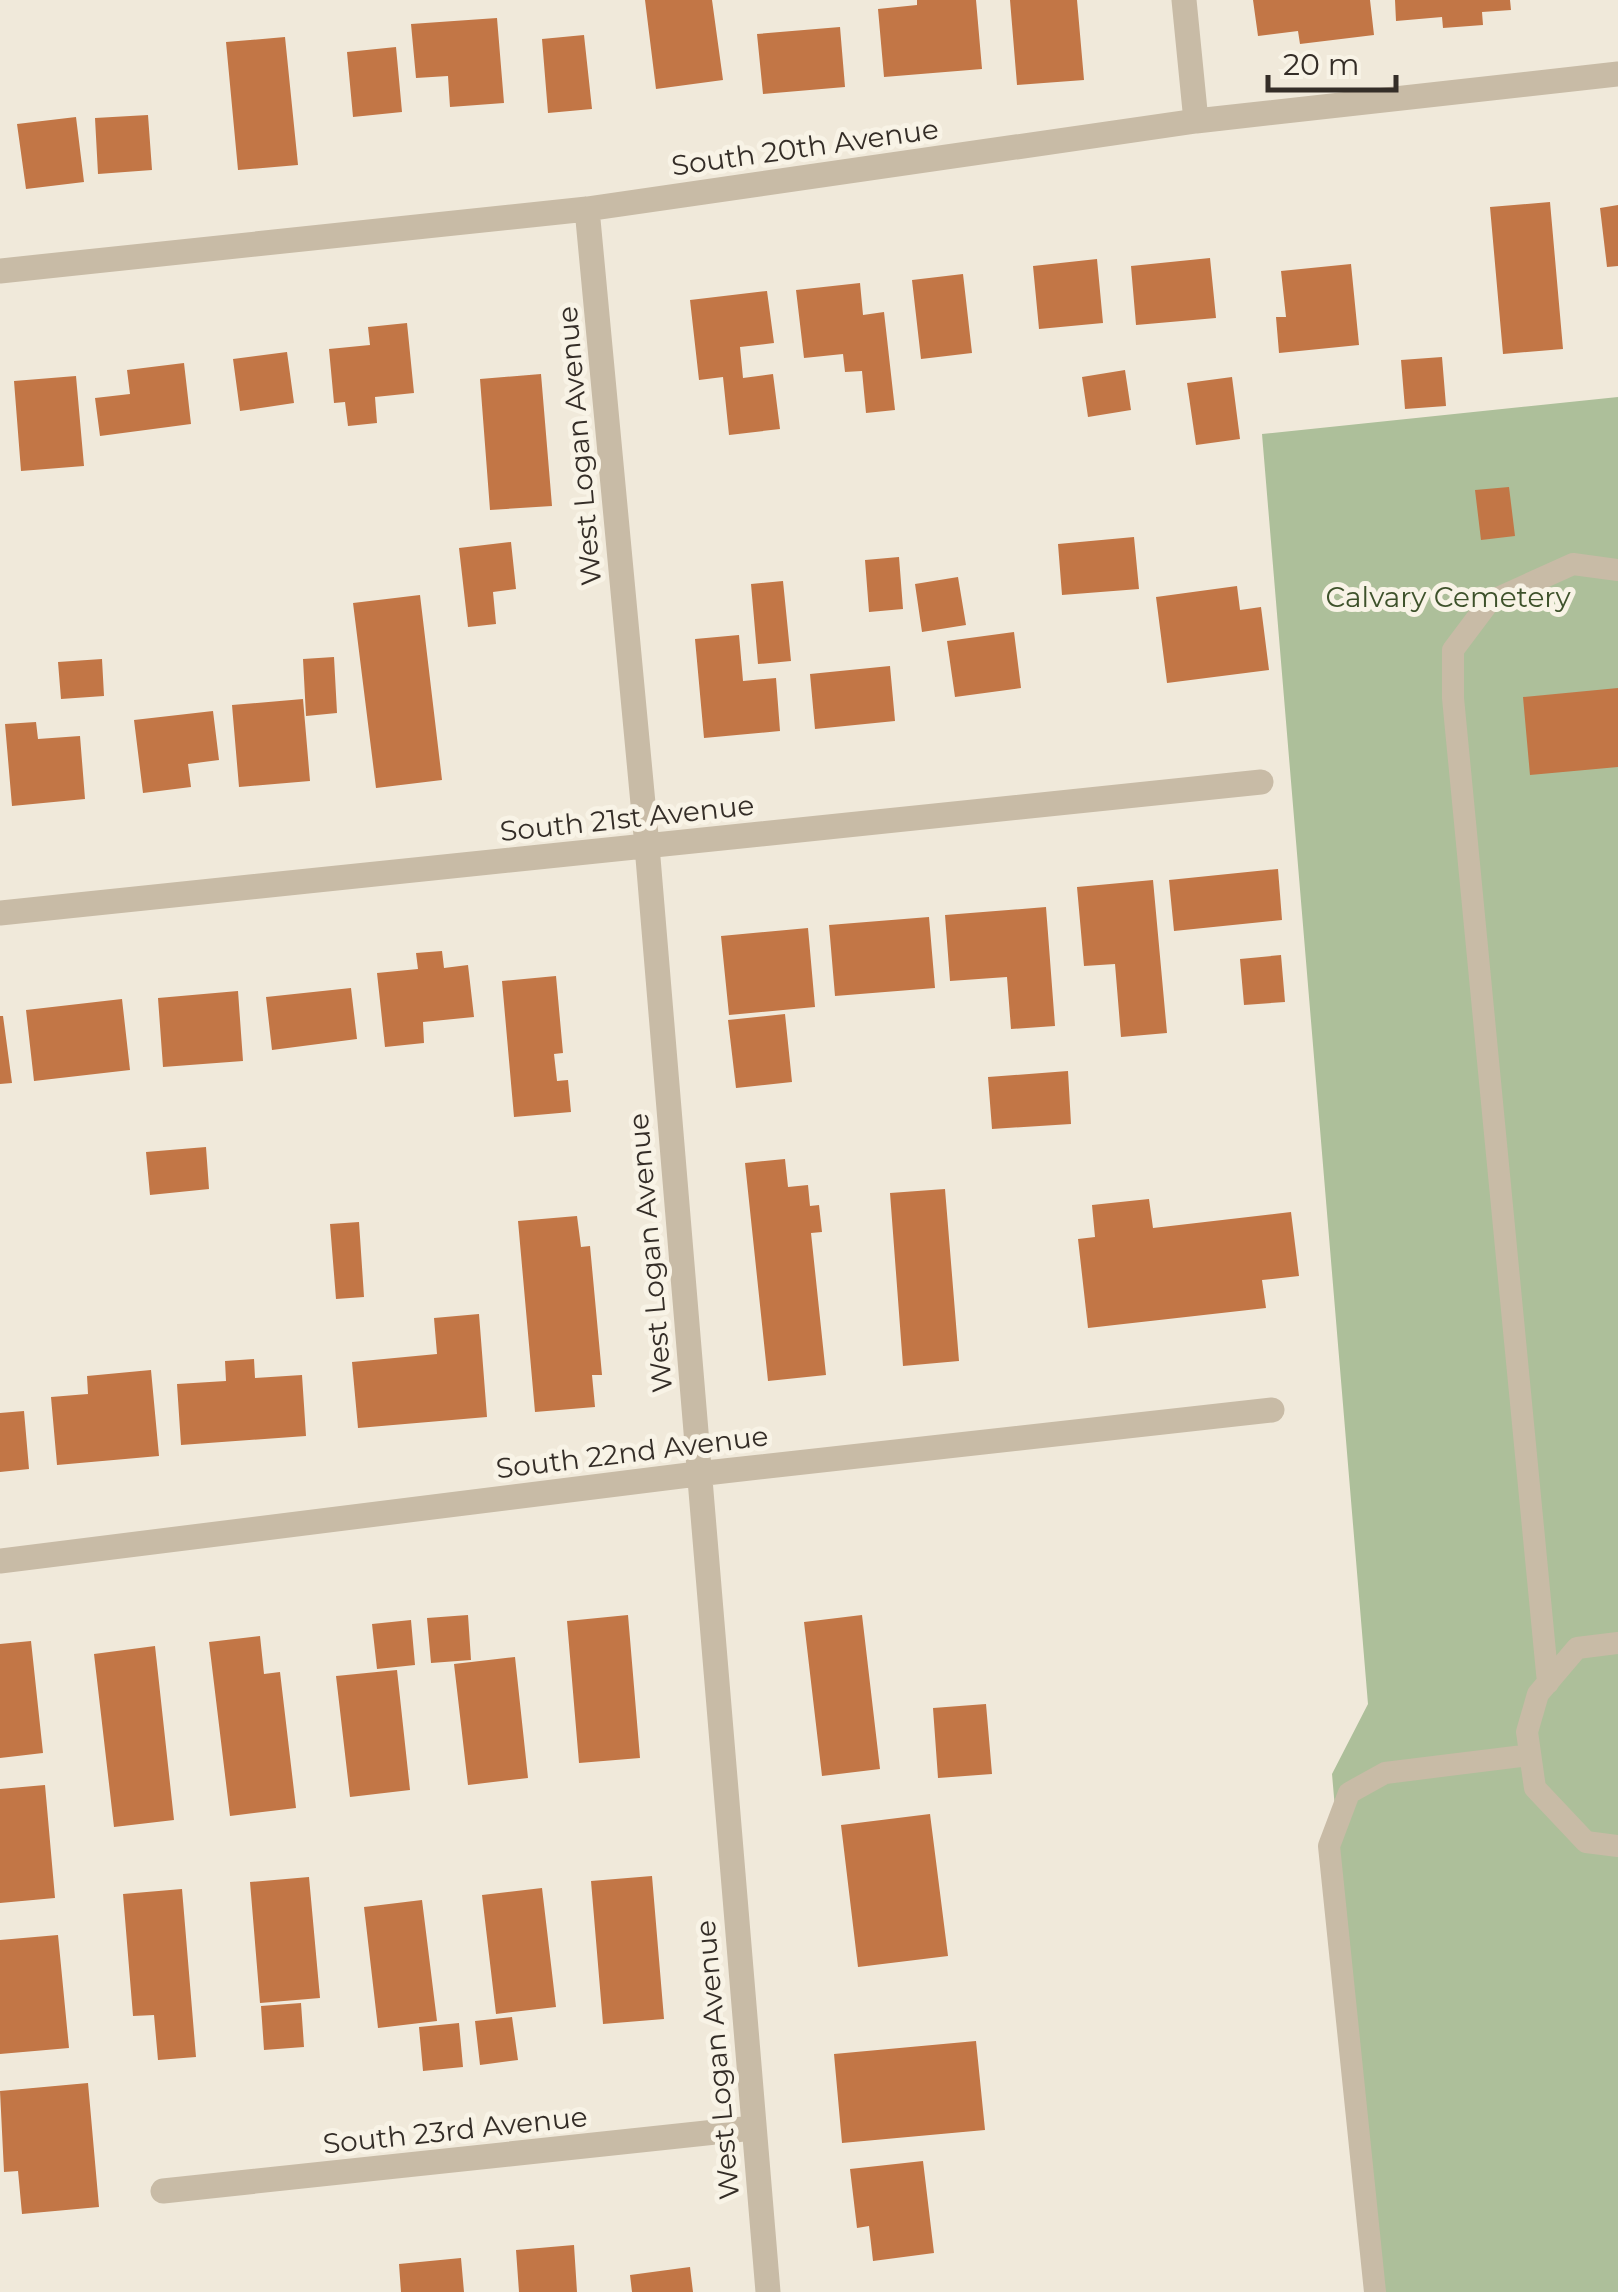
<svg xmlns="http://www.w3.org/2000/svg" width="1618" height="2292" font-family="Montserrat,sans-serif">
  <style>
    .green { fill: #adbf9a }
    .building { fill: #c27646 }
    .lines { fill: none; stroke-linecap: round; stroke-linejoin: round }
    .service { stroke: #c8bba6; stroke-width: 22 }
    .minor { stroke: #c8bba6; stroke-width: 25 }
    .labels { text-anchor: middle; stroke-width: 10; stroke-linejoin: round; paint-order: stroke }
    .street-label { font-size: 28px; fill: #342d27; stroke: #f8f3e6 }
    .park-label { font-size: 28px; fill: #3e522b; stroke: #f8f3e6 }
  </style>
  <rect width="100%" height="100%" fill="#f0e9da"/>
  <path class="green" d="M1618,397V2292H1377L1332,1774L1368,1704L1262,434Z"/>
  <path class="building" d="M645,0H712L723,80L656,89Z
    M917,0H976L982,69L884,77L878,9L917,5Z
    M1010,0H1077L1084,80L1017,85Z
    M1253,0H1370L1374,35L1300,44L1298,31L1258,36Z
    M1395,0H1510L1511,10L1482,12L1483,25L1443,28L1442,17L1396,21Z
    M497,18L504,103L450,107L448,76L416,78L411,24Z
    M840,27L845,87L763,94L757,34Z
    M584,35L592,109L548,113L542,39Z
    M285,37L298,165L238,170L226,42Z
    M396,47L402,112L353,117L347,52Z
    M148,115L152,170L98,174L95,118Z
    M76,117L84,182L26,189L17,124Z
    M1550,202L1563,349L1503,354L1490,207Z
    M1618,205V266L1607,267L1600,208Z
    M1210,258L1216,318L1136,325L1131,266Z
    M1097,259L1103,323L1039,329L1033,266Z
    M1351,264L1359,345L1279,353L1276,317H1286L1281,271Z
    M963,274L972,353L921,359L912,280Z
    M860,283L863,315L884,312L895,410L866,413L862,371L845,372L843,354L804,358L796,290Z
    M767,291L774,343L740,347L743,378L773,374L780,429L729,435L723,377L699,380L690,300Z
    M407,323L414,393L375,397L377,423L348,426L345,402L334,403L329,349L370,345L368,327Z
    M287,352L294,403L240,411L233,359Z
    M1442,357L1446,406L1405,409L1401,360Z
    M184,363L191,424L100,436L95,398L130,394L127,370Z
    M1125,370L1131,410L1088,417L1082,377Z
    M541,374L552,506L490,510L480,379Z
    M76,376L84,466L21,471L14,381Z
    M1232,377L1240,439L1196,445L1187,383Z
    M1509,487L1515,536L1481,540L1475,490Z
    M1134,537L1139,589L1062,595L1058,544Z
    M511,542L516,589L493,592L496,624L468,627L459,548Z
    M899,557L903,609L869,612L865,560Z
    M958,577L966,625L922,632L915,584Z
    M783,581L791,661L758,664L751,584Z
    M1237,586L1240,610L1261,607L1269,670L1167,683L1156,597Z
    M420,595L442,780L376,788L353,603Z
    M1014,632L1021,688L955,697L947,641Z
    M739,635L743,681L776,678L780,731L704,738L695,639Z
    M334,657L337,713L306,716L303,659Z
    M102,659L104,696L61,699L58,662Z
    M890,666L895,721L815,729L810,674Z
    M1618,688V767L1530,775L1523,697Z
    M303,699L310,781L239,787L232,705Z
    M213,711L219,760L188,764L191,787L143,793L134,720Z
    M36,722L38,739L80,736L85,799L12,806L5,724Z
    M1278,869L1282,920L1174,931L1169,880Z
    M1153,880L1167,1033L1121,1037L1115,964L1084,966L1077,887Z
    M1046,907L1055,1026L1011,1029L1007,977L950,981L945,915Z
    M929,917L935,988L835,996L829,925Z
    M808,928L815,1007L729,1015L721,936Z
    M442,951L444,968L468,965L474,1017L423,1022L424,1043L385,1047L377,973L418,969L416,953Z
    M1281,955L1285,1002L1244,1005L1240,959Z
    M556,976L563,1053L554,1054L557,1081L568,1080L571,1112L514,1117L502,981Z
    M351,988L357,1039L272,1050L266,997Z
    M238,991L243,1061L163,1067L158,998Z
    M122,999L130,1070L34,1081L26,1010Z
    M785,1014L792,1082L736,1088L728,1020Z
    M0,1016H3L12,1083L0,1084Z
    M1068,1071L1071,1124L992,1129L988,1077Z
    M206,1147L209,1189L150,1195L146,1152Z
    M785,1159L788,1187L808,1185L810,1206L819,1205L822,1232L811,1233L826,1375L768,1381L745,1163Z
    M945,1189L959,1361L903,1366L890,1193Z
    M1149,1199L1153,1228L1291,1212L1299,1276L1262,1280L1266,1308L1088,1328L1078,1239L1095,1237L1092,1205Z
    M577,1216L581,1247L590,1246L602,1375H592L595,1407L535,1412L518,1221Z
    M359,1222L364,1297L336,1299L330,1224Z
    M479,1314L487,1417L358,1428L352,1362L437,1354L434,1318Z
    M254,1359L255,1378L302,1375L306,1436L181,1445L177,1384L226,1381L225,1361Z
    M151,1370L159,1456L57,1465L51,1397L88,1394L87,1376Z
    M24,1411L29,1469L0,1472V1413Z
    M468,1615L471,1660L431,1663L427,1618Z
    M628,1615L640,1758L579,1763L567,1621Z
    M862,1615L880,1769L822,1776L804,1622Z
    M411,1620L415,1665L377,1669L372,1624Z
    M260,1636L264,1674L280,1672L296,1808L230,1816L209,1642Z
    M31,1641L43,1753L0,1758V1644Z
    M155,1646L174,1820L114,1827L94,1654Z
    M515,1657L528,1778L468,1785L454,1664Z
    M397,1670L410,1790L350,1797L336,1676Z
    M986,1704L992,1774L938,1778L933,1708Z
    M45,1785L55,1898L0,1903V1789Z
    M930,1814L948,1956L858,1967L841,1825Z
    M652,1876L664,2019L603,2024L591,1881Z
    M309,1877L320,1998L260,2003L250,1882Z
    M542,1888L556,2007L496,2014L482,1895Z
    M182,1889L196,2057L158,2060L154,2015L133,2016L123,1894Z
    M422,1900L437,2021L378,2028L364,1907Z
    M58,1935L69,2048L0,2054V1940Z
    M301,2003L304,2047L264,2050L261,2006Z
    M512,2017L518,2060L480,2065L475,2021Z
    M459,2023L463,2067L423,2071L419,2027Z
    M976,2041L985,2130L842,2143L834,2054Z
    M88,2083L99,2207L22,2214L18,2171L4,2172L0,2091Z
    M923,2161L934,2253L873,2261L869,2226L857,2228L850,2169Z
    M574,2245L577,2292H519L516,2250Z
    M461,2258L464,2292H401L399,2264Z
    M690,2267L693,2292H632L630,2275Z"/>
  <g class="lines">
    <path class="service" d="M1618,1643L1577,1648L1538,1694L1527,1732L1535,1788L1586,1842L1618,1846
      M1548,1683L1453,698V650L1489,602L1573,564L1618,570
      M1375,2292L1329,1846L1349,1793L1385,1773L1530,1755"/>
    <path class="minor" d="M1184,0L1196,121
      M587,209L647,846L768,2292
      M0,271L587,209L1196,121L1618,74
      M0,913L1261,782
      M0,1561L697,1474L1272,1410
      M163,2191L753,2128"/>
  </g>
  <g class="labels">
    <g class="street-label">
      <text transform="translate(805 147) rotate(-8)" y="10">South 20th Avenue</text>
      <text transform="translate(579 446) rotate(-95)" y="10">West Logan Avenue</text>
      <text transform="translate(627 818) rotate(-6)" y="10">South 21st Avenue</text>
      <text transform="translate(650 1253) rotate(-95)" y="10">West Logan Avenue</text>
      <text transform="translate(632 1452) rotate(-7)" y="10">South 22nd Avenue</text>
      <text transform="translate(717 2060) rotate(-95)" y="10">West Logan Avenue</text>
      <text transform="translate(455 2130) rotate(-6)" y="10">South 23rd Avenue</text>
    </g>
    <g class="park-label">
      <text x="1448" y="607">Calvary Cemetery</text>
    </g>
  </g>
  <path d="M1268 75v15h128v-15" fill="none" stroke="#342d27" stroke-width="5"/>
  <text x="1283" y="75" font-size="30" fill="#342d27" stroke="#f8f3e6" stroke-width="8" paint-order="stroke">20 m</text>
</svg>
